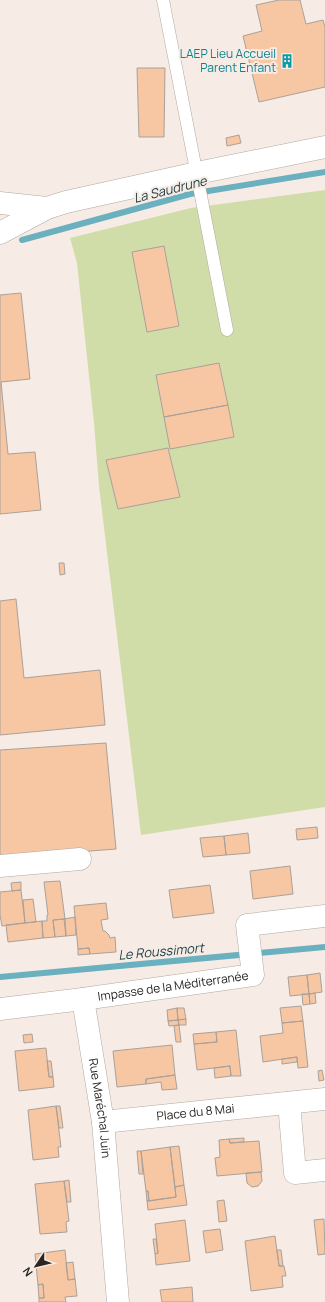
<svg xmlns="http://www.w3.org/2000/svg" width="325" height="1302" font-family="Manrope,sans-serif">
  <style>
    .green { fill: #d1dda8 }
    .lines { fill: none; stroke-linecap: round; stroke-linejoin: round }
    .stream { stroke: #6ab0bf; stroke-width: 6 }
    .building { fill: #f7c6a3; stroke: #aaa19a }
    .service-casing { stroke: #b1a8a1; stroke-width: 13 }
    .minor-casing { stroke: #b1a8a1; stroke-width: 23 }
    .service { stroke: #fff; stroke-width: 12 }
    .minor { stroke: #fff; stroke-width: 22 }
    .labels { text-anchor: middle; stroke-width: 4; stroke-linejoin: round; paint-order: stroke }
    .culture-label { font-size: 12px; fill: #0d838f; stroke: #f6ece5; text-anchor: end }
    .street-label { font-size: 12px; fill: #292523; stroke: #f6ece5 }
    .water-label { font-size: 13px; font-style: italic; fill: #1a3c43; stroke: #f6ece5 }
  </style>
  <rect width="100%" height="100%" fill="#f6ece5"/>
  <path class="green" d="M325,190V807L141,835L99,486L94,423L77,263L70,238L191,208Z"/>
  <g class="lines">
    <path class="stream" d="M22,240L190,194L325,172
      M0,977L325,947"/>
  </g>
  <path class="building" d="M279,0H300L306,24L323,20L325,27V87L259,102L243,36L262,31L256,5Z
    M137,68H165L164,137H139Z
    M239,135L241,143L227,146L226,138Z
    M164,246L179,326L147,332L132,252Z
    M21,293L30,379L1,382L8,454L35,452L41,510L0,514V295Z
    M219,363L228,405L164,417L156,375Z
    M228,405L234,437L170,449L164,417Z
    M168,448L180,497L118,509L106,460Z
    M59,563H64L65,574L60,575Z
    M16,599L24,678L100,670L105,725L0,735V601Z
    M106,743L116,849L0,858V750Z
    M317,827L318,838L297,840L296,829Z
    M248,833L250,853L226,855L224,836Z
    M224,836L226,855L203,857L200,838Z
    M290,866L293,894L253,899L250,871Z
    M60,881L65,919L53,920L55,937L43,938L42,921H47V915H48L44,882Z
    M21,882V890L12,891L11,883Z
    M210,885L214,913L173,918L169,890Z
    M21,890L25,923L2,926L0,915V892Z
    M33,899L36,922L25,923L23,900Z
    M106,903L108,919L101,920L103,931H105L109,935L110,938L115,937L116,952L90,954L89,948L78,949L74,906Z
    M75,917L76,935L66,936L64,919Z
    M65,919L66,936L55,937L53,920Z
    M42,921L43,938L8,942L6,925Z
    M89,948L90,954L78,955V949Z
    M320,973L322,992L309,994L307,975Z
    M307,975L309,994L290,996L288,977Z
    M315,993L316,1003L310,1004L309,994Z
    M302,994H309L310,1004L303,1005Z
    M301,1006L303,1021L282,1023L280,1008Z
    M177,1008L178,1020L168,1021L167,1010Z
    M177,1008H184L186,1019L178,1020Z
    M186,1019V1025H179L178,1020Z
    M178,1020L179,1025L169,1026L168,1021Z
    M303,1021L308,1067L298,1068L297,1057L263,1062L260,1036L283,1033L282,1023Z
    M179,1025L181,1042H176L174,1026Z
    M236,1030L241,1076H231L230,1066L197,1070L194,1044L217,1042L216,1032Z
    M216,1032L217,1042L194,1044L193,1034Z
    M32,1034L33,1042L24,1043L23,1035Z
    M172,1045L175,1075L146,1079V1084L117,1087L113,1051Z
    M46,1048L49,1077H53L54,1087L19,1091L15,1051Z
    M297,1057V1062L282,1064V1059Z
    M47,1061H51L53,1077H49Z
    M230,1066L231,1076L215,1078L214,1068Z
    M322,1070L324,1080L319,1081L318,1071Z
    M175,1075L177,1089L162,1090L161,1082L146,1084V1079Z
    M56,1106L61,1147H58L59,1157L33,1160L28,1110Z
    M56,1106H60L63,1128H59Z
    M244,1138V1142L230,1143L229,1139Z
    M229,1139L230,1143L259,1141L262,1172L217,1176L215,1158L220,1157L219,1140Z
    M179,1146L184,1185L175,1187L170,1147Z
    M170,1147L176,1197L149,1201L148,1191H146L141,1151Z
    M137,1151H141L143,1174H139Z
    M261,1172L262,1181L258,1186L252,1187L247,1183L246,1173Z
    M69,1180L71,1202H67L64,1181Z
    M64,1181L69,1221L66,1222L67,1232L40,1234L35,1184Z
    M184,1185L187,1205L148,1210L147,1201L176,1197L175,1187Z
    M146,1191H148L149,1201H147Z
    M224,1200L227,1221L219,1222L217,1201Z
    M324,1219L325,1254L318,1255L314,1220Z
    M185,1220L190,1261L156,1265L155,1254L158,1253L155,1224Z
    M220,1229L223,1250L206,1253L203,1231Z
    M275,1236L279,1266H284L286,1276H282L283,1287L251,1291L245,1241Z
    M153,1239H156L158,1253L155,1254Z
    M65,1250L68,1280L75,1279L77,1296L65,1297L66,1302H39V1298H44L43,1284L38,1285L35,1254Z
    M277,1250H281L283,1266H279Z
    M73,1262L75,1279L68,1280L66,1263Z
    M43,1284L44,1298H39L38,1285Z
    M192,1287L193,1302H162L160,1290Z"/>
  <g class="lines">
    <defs>
      <path id="service" d="M163,0L227,330"/>
      <g id="minor">
        <path d="M0,203L47,208"/>
        <path d="M0,233L47,208L66,202L197,173L325,147"/>
        <path d="M0,866L80,859"/>
        <path id="s1" d="M83,999L253,975L247,925L325,916"/>
        <path id="s2" d="M0,1009L83,999L103,1122L118,1302"/>
        <path d="M289,1103L295,1173L325,1170"/>
        <path id="s3" d="M103,1122L325,1099"/>
      </g>
    </defs>
    <use href="#service" class="service-casing"/>
    <use href="#minor" class="minor-casing"/>
    <use href="#service" class="service"/>
    <use href="#minor" class="minor"/>
  </g>
  <defs>
    <symbol id="building-bare" viewBox="-9 -9 18 18"><path d="M-4-6H4V6H1V3H-1V6H-4ZM-2.5-4.3h1.7v1.8h-1.7ZM.8-4.3h1.7v1.8H.8ZM-2.5-1h1.7V.8h-1.7ZM.8-1h1.7V.8H.8Z" fill="#0f9aa8" stroke="#f6ece5" stroke-width="2.5" paint-order="stroke"/></symbol>
  </defs>
  <g fill-rule="evenodd">
    <use href="#building-bare" x="277" y="51" width="20" height="20"/>
  </g>
  <g class="labels">
    <g class="culture-label">
      <text x="276" y="58">LAEP Lieu Accueil<tspan x="276" dy="14">Parent Enfant</tspan></text>
    </g>
    <g class="street-label">
      <text dy="4" stroke="none"><textPath href="#s1" startOffset="91">Impasse de la Méditerranée</textPath></text>
      <text dy="4" stroke="none"><textPath href="#s2" startOffset="194">Rue Maréchal Juin</textPath></text>
      <text dy="4" stroke="none"><textPath href="#s3" startOffset="93">Place du 8 Mai</textPath></text>
    </g>
    <g class="water-label">
      <text transform="translate(170 189) rotate(-14)" y="5">La Saudrune</text>
      <text transform="translate(161 951) rotate(-5)" y="5">Le Roussimort</text>
    </g>
  </g>
  <g transform="translate(36 1266) rotate(235)" stroke="#f6ece5" stroke-width="3" paint-order="stroke">
  <path d="M0-3L7 15L0 10L-7 15Z" fill="#292523"/>
  <text y="-6" font-size="11" font-weight="bold" text-anchor="middle" fill="#292523">N</text>
  </g>
</svg>
